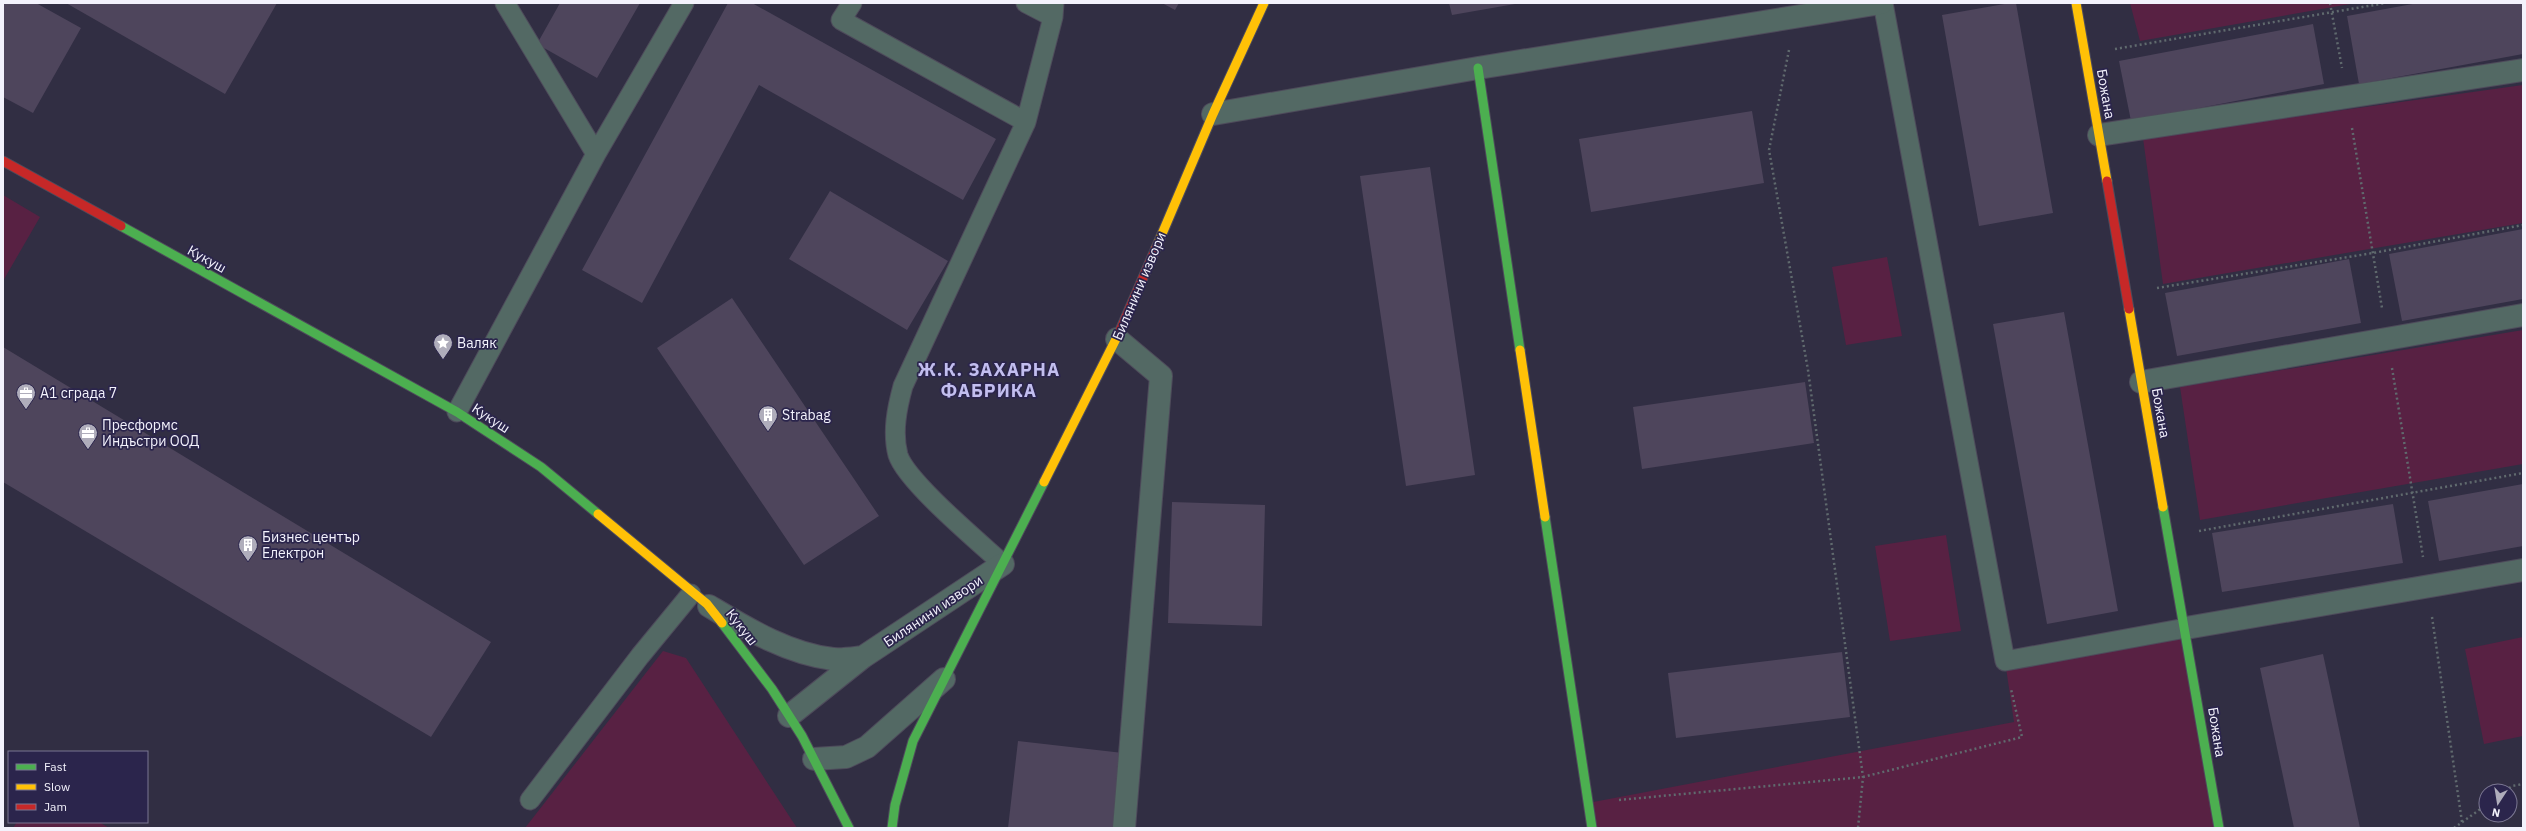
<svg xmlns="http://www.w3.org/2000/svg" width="2526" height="831" font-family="'IBM Plex Sans',sans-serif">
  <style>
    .green { fill: #582143 }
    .building { fill: #4e455c }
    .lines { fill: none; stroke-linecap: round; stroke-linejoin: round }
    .lane-casing { stroke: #4e4b5b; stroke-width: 21 }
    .street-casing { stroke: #4e4b5b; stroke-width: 24 }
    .fast-casing { stroke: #4e4b5b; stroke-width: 11 }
    .slow-casing { stroke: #4e4b5b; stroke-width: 11 }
    .jam-casing { stroke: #4e4b5b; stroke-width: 11 }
    .path { stroke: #606a6e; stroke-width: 2.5; stroke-dasharray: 2 3; stroke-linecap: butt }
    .lane { stroke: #536964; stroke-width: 19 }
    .street { stroke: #536964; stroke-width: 22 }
    .fast { stroke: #4caf50; stroke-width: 9 }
    .slow { stroke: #ffc107; stroke-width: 9 }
    .jam { stroke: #c62828; stroke-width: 9 }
    .labels { text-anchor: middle; stroke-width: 3.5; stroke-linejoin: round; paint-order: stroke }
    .street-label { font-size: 14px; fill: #f3f2fc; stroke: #2b254c }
    .poi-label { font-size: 14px; fill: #f3f2fc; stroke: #2b254c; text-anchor: start }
    .district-label { font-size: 18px; font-weight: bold; letter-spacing: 1px; fill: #c2beef; stroke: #2b254c }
  </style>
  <rect width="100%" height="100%" fill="#312e43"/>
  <path class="green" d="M2130,3H2356L2140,41Z
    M2523,85V223L2163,284L2143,138Z
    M3,195L40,217L3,281Z
    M1887,257L1902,336L1846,345L1832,267Z
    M2523,330V464L2200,520L2180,387Z
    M1946,535L1961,631L1890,641L1875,546Z
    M2186,628L2219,828H1592L1588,803L2014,722L2005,661Z
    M2523,637V736L2484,744L2465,649Z
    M663,651L686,658L797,828H525Z
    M17,822H99L109,828H13Z"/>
  <path class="building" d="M3,3H36L81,28L33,113L3,97Z
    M66,3H277L225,94Z
    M560,3H640L597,78L537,44Z
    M728,3H752L996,139L963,200L759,85L642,303L582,270Z
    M1162,3H1179L1175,10Z
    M1449,3H1515V4L1452,15Z
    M2010,3H2016L2053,213L1979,226L1942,15Z
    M2418,3H2523V54L2359,84L2347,16Z
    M2313,24L2324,84L2131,121L2119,61Z
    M1752,111L1764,183L1591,212L1579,139Z
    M1430,167L1475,475L1406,486L1360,176Z
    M830,191L948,261L907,330L789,259Z
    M2523,229V299L2402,321L2389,254Z
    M2349,259L2361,323L2177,356L2165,293Z
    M732,298L879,516L804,565L657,348Z
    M2064,312L2118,611L2047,624L1993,324Z
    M3,347L491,642L431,737L3,482Z
    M1805,382L1814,443L1642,469L1633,407Z
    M2523,484V546L2439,561L2428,501Z
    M1172,502L1265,505L1262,626L1168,623Z
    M2393,504L2403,563L2222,592L2212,533Z
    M1842,652L1850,717L1676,738L1668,673Z
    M2323,654L2360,828H2294L2260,668Z
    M1018,741L1123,753L1115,828H1008Z"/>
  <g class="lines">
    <defs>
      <path id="lane" d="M505,3L596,154
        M852,3L841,20L1026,122L903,386C897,408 892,432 898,455C906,481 980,543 1003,564
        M1026,3L1053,17
        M1883,3L2005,661L2186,628
        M1026,122L1053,17L1054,3
        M457,412L596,154L684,3
        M530,800L640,656L691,594"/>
      <path id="street" d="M1213,114L1478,68L1881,3
        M2099,135L2523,70
        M1117,339L1161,376L1124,828
        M2141,382L2523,315
        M709,606C746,628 788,654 833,659C842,660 854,658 863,657
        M2186,628L2523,570
        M789,716L863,657L1003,564
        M814,759L846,757L867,747L944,679"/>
      <path id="fast" d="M1478,68L1520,350
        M121,226L457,412L541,467L598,514
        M2163,507L2219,828
        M1545,517L1592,828
        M722,623L772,689L802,736L849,828
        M892,828L895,805L913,741L1044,482"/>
      <path id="slow" d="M2076,3L2107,181
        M1156,248L1213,114L1264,3
        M2129,309L2163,507
        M1520,350L1545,517
        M1044,482L1119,333
        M598,514L707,604L722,623"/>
      <path id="jam" d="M3,161L121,226
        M2107,181L2129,309
        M1119,333L1156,248"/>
    </defs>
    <use href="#lane" class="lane-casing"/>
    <use href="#street" class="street-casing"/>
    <use href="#fast" class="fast-casing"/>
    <use href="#slow" class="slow-casing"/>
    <use href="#jam" class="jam-casing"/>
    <path class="path" d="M2330,3L2342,68
      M2115,49L2386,3
      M1789,50L1769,150L1808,370L1863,777L1858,828
      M2352,128L2382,308
      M2157,288L2373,253L2523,225
      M2392,368L2423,557
      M2199,531L2523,473
      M2432,617L2462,822
      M2505,791L2512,786L2523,784
      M1619,800L1863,777L2022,737L2011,689
      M2454,828L2486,805"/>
    <use href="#lane" class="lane"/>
    <use href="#street" class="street"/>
    <use href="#fast" class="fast"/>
    <use href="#slow" class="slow"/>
    <use href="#jam" class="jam"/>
  </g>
  <defs>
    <symbol id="sight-pin" viewBox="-11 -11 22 30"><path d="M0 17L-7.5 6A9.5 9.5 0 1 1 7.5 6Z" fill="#afadbb" stroke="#2b254c"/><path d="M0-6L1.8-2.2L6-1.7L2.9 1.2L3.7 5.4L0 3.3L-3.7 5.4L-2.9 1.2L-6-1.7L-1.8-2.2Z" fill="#fff"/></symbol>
    <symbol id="office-pin" viewBox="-11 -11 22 30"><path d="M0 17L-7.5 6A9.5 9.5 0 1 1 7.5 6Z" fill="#afadbb" stroke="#2b254c"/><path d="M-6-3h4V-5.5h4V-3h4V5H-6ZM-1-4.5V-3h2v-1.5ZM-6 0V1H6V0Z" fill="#fff"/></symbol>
    <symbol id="building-pin" viewBox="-11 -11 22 30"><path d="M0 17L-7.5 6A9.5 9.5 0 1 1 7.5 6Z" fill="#afadbb" stroke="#2b254c"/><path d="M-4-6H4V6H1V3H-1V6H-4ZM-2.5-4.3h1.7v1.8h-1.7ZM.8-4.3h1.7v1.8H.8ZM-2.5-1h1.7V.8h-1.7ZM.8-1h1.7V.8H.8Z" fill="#fff"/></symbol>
  </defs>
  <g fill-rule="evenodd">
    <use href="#sight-pin" x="432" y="332" width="22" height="30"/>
    <use href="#office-pin" x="15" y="382" width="22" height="30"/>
    <use href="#building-pin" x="757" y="404" width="22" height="30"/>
    <use href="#office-pin" x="77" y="422" width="22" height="30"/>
    <use href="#building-pin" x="237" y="534" width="22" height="30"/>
  </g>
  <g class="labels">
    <g class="street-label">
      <text transform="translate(2106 94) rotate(80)" y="5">Божана</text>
      <text transform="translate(207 259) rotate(29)" y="5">Кукуш</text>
      <text transform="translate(1139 286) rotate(-67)" y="5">Билянини извори</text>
      <text transform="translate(2161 413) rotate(80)" y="5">Божана</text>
      <text transform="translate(491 418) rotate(33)" y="5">Кукуш</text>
      <text transform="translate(933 611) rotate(-34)" y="5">Билянини извори</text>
      <text transform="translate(742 627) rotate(52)" y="5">Кукуш</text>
      <text transform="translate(2217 732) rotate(81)" y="5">Божана</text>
    </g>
    <g class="poi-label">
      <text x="457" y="348">Валяк</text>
      <text x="40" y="398">А1 сграда 7</text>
      <text x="782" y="420">Strabag</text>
      <text x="102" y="430">Пресформс<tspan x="102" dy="16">Индъстри ООД</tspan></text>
      <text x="262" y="542">Бизнес център<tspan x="262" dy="16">Електрон</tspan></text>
    </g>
    <g class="district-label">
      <text x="989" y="376">Ж.К. ЗАХАРНА<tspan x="989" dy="21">ФАБРИКА</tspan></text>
    </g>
  </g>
  <rect width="2526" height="831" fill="none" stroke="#f3f2fc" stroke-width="8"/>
  <rect x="8" y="751" width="140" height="72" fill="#2b254c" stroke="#7b7792"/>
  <rect x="16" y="764" width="20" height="6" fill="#4caf50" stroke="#7b7792"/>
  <text x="44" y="771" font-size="12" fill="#f3f2fc">Fast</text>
  <rect x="16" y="784" width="20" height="6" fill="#ffc107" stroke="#7b7792"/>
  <text x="44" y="791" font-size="12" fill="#f3f2fc">Slow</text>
  <rect x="16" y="804" width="20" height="6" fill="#c62828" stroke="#7b7792"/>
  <text x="44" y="811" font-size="12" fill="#f3f2fc">Jam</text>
  <g transform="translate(2498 803) rotate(192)"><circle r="19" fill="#2b254c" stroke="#7b7792"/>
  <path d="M0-3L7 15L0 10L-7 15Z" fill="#afadbb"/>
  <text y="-6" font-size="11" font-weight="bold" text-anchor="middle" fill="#f3f2fc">N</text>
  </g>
</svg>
